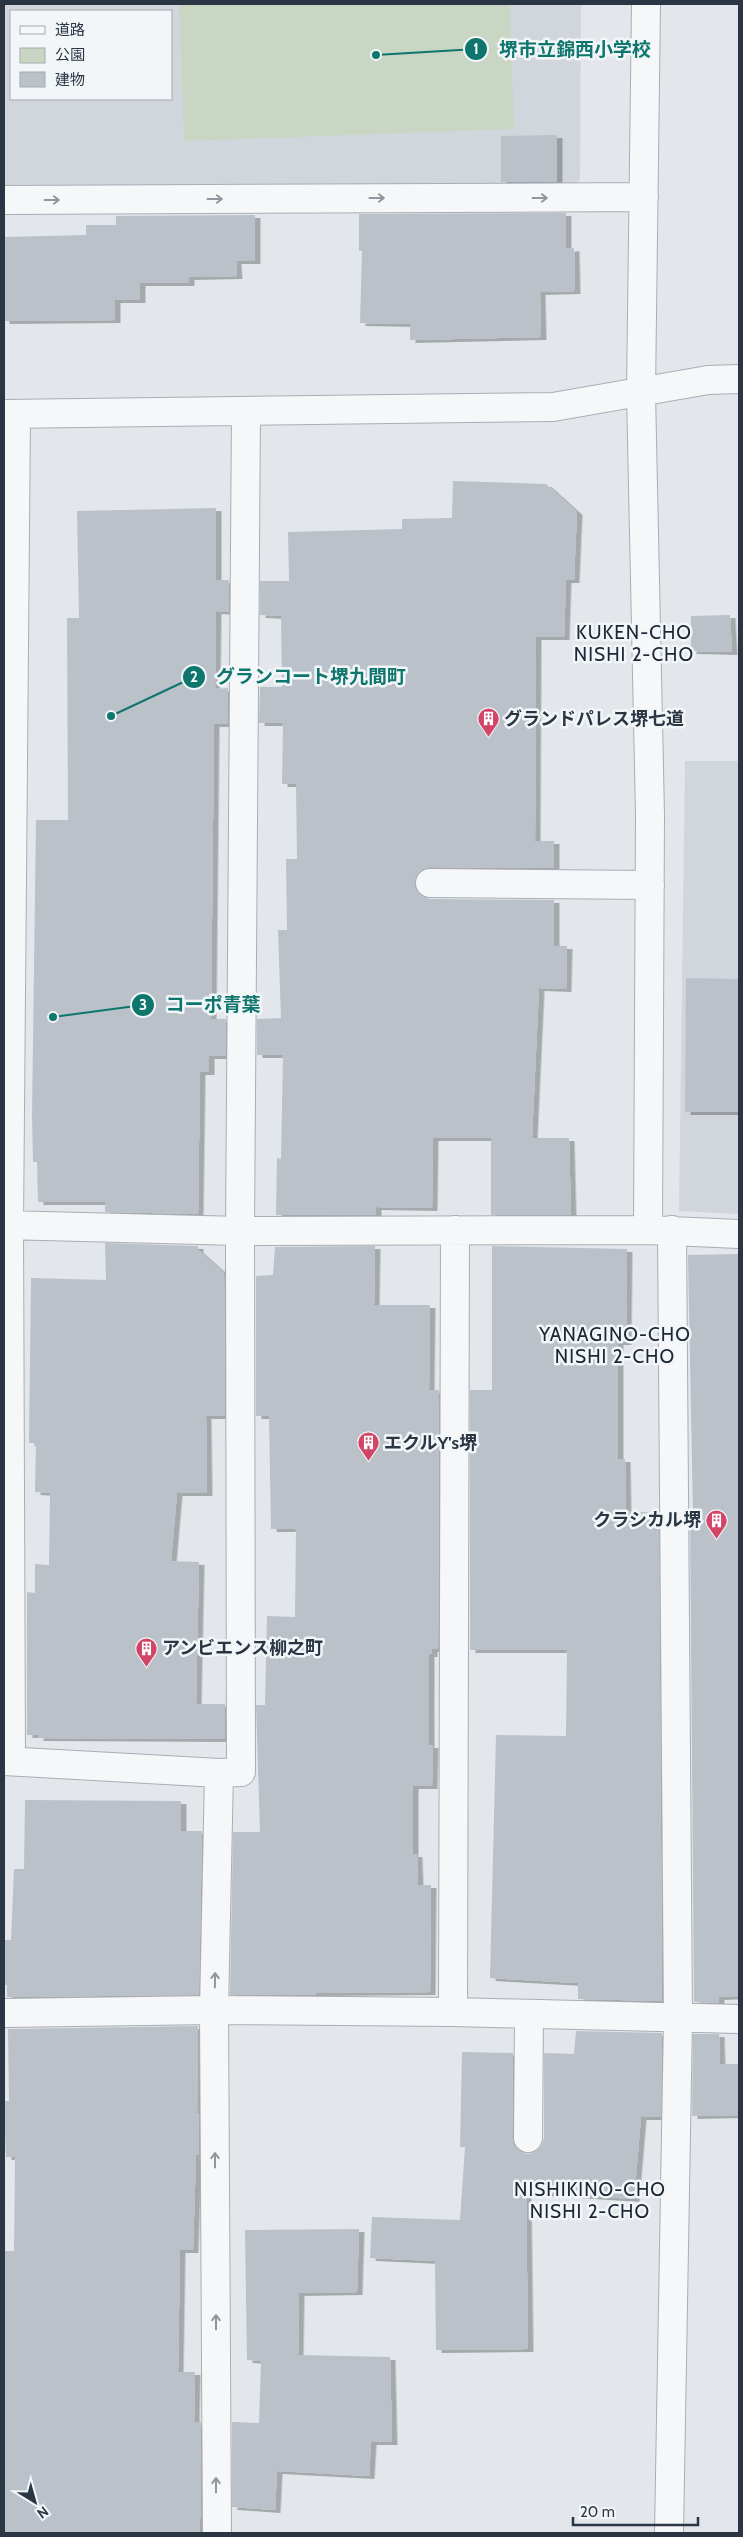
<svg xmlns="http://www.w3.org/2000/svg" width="743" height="2537" font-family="Cabin,'Noto Sans JP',sans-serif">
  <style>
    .built { fill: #d1d6dd; fill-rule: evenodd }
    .green { fill: #cad6c4 }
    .building { fill: #bac1c9; filter: url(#shadow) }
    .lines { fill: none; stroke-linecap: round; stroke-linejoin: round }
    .minor-casing { stroke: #a8aeb6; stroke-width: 30 }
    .minor { stroke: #f6f7f9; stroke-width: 28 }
    .oneway { stroke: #90969e }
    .labels { text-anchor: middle; stroke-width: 5; stroke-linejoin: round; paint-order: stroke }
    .poi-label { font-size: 18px; font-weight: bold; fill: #2a3644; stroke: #f3f6f8; text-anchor: start }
    .neighbourhood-label { font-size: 19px; letter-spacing: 1px; fill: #1c2735; stroke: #f3f6f8 }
    .leader { fill: none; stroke: #0f766e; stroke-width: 2 }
    .callout-dot { fill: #0f766e; stroke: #f3f6f8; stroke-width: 2 }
    .mark-label { font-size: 15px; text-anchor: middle; font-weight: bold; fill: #fff }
    .callout-label { font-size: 19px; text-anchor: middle; font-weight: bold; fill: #0f766e; stroke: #f3f6f8; stroke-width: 5; stroke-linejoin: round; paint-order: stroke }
  </style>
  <defs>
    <filter id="shadow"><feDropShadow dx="5.5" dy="3" stdDeviation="0" flood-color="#0004"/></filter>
  </defs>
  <rect width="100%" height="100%" fill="#e3e7eb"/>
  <path class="built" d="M4,4H581L580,180L574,188L4,192ZM11,11H171V99H11Z
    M685,761H739V1214L679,1211Z"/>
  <path class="green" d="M179,4H510L514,129L184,141Z"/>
  <path class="building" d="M557,135V182H501V136Z
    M566,213V249L574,248L575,291L540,292L541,337L410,340V324L360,323L362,251H359V214Z
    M255,215V261H236L237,276L189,277V283H140V300H115V320L4,321V237L86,235V225H116V216Z
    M453,481L546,484L577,512L574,580H566L564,637H536L535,841H554V868L430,867L423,869L417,875L414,883L416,890L422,896L430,899L554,900V946H567L566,989L539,988L532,1138H569L571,1215H491V1138H433L432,1208L376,1207V1215H276L277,1158L281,1159L283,1055H257V1019L281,1018L278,930H287L286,859H297L296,784H282L283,723H259L260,687H282L281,616L260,615V581H289L288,532L402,529V519L452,518Z
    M216,508V580H229V612L216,611L215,689L228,688V724H214L211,1019H226V1056H209V1072H200L198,1214L105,1212V1202H38L37,1162H33L32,1116L36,820H68L67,618H79L77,511Z
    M730,615L732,652L691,651V616Z
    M686,978L739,979V1112H685Z
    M105,1243L198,1246V1250L224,1273L225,1416H206L207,1493H177L171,1561L199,1562L196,1704H225V1739L38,1738V1735H27V1592L35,1593V1564L49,1565L50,1493L35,1492L36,1443H29L31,1278L106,1280Z
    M375,1246L374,1305H430L429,1390H439L438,1649H432V1654H429V1745H433L432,1786H413V1854H417L418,1885H431L430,1992L316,1993V1995H230L233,1832H260L256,1705H265L267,1616L295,1617L296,1529H271L269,1416H256V1276L273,1275L275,1247Z
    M492,1246L627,1249L626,1342H618V1459H625L626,1511L659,1513L662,2001L578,1999V1983L490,1978L496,1735L566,1736L567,1650H470V1390H492Z
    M739,1254V1996L719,1997V2003L694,2002L690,1514L693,1515L688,1255Z
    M25,1800L181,1801V1831H202L199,1995L7,1997V1985H4V1940H11L14,1869H24Z
    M198,2026L197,2113H199V2155H196L193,2250H180L178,2372H195L194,2422H201V2505L199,2533H4V2251H14L15,2157H6L4,2101H9L8,2029Z
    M576,2031L662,2033L661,2117H641L634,2199L526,2192L528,2349L436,2350L435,2261L370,2258L372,2217L460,2220L465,2147H460L462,2052L513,2053L512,2138L515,2146L521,2152L528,2154L536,2151L542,2145L544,2138V2053L574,2054Z
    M693,2034H719L720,2064H739V2115L692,2116Z
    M359,2229L357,2292L299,2293L298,2355L390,2357L392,2442H371L369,2476L277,2471L275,2510L232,2507V2422L259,2423L261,2361L247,2360L245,2230Z"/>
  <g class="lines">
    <defs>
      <path id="minor" d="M646,4L641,392L650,815L648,1230
        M4,200L644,197
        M4,414L553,407L708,380L739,379
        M430,883L650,885
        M4,1225L240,1231L648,1230L739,1234
        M4,1761L219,1773
        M11,1761L9,1225L16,414
        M453,2012L455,1230
        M4,2013L214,2010L453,2012L739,2019
        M528,2138L529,2014
        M217,2533L214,2010L219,1773L241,1772L240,1231L246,411
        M669,2533L678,2019L672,1230"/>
    </defs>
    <use href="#minor" class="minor-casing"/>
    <use href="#minor" class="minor"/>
  </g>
  <defs><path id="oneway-shaft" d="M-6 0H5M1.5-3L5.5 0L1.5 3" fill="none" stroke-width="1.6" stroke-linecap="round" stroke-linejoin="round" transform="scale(1.25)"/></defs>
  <g class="oneway">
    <use href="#oneway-shaft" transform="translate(377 198)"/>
    <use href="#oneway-shaft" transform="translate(540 198)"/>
    <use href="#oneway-shaft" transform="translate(215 199)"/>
    <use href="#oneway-shaft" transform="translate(52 200)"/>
    <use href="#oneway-shaft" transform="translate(215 1980) rotate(-89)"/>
    <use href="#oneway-shaft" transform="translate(215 2160) rotate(-90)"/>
    <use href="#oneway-shaft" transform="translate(216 2322) rotate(-90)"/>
    <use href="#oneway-shaft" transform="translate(216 2485) rotate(-90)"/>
  </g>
  <defs>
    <symbol id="building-pin" viewBox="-11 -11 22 30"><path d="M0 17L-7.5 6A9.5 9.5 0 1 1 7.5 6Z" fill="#d34567" stroke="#f3f6f8"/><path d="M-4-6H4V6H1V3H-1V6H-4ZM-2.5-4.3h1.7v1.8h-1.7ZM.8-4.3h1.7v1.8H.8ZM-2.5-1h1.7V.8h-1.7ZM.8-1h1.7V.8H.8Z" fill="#fff"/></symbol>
  </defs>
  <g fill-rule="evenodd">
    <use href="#building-pin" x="476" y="706" width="25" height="34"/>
    <use href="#building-pin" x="356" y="1430" width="25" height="34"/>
    <use href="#building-pin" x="704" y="1508" width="25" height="34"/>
    <use href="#building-pin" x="134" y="1636" width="25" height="34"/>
  </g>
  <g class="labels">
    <g class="poi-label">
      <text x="504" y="725">グランドパレス堺七道</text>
      <text x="384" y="1449">エクルY's堺</text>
      <text x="701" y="1526" text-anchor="end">クラシカル堺</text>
      <text x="162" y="1654">アンビエンス柳之町</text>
    </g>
    <g class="neighbourhood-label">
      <text x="634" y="639">KUKEN-CHO<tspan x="634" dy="22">NISHI 2-CHO</tspan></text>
      <text x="615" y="1341">YANAGINO-CHO<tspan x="615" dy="22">NISHI 2-CHO</tspan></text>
      <text x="590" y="2196">NISHIKINO-CHO<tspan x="590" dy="22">NISHI 2-CHO</tspan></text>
    </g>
  </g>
  <path class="leader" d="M376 55L476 49M111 716L194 677M53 1017L143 1005"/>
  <g class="callout-dot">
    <circle cx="376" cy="55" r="5"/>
    <circle cx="111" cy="716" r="5"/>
    <circle cx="53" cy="1017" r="5"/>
    <circle cx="476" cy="49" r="12"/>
    <circle cx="194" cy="677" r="12"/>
    <circle cx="143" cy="1005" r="12"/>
  </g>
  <g class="mark-label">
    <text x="476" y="54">1</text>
    <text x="194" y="682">2</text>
    <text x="143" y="1010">3</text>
  </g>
  <g class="callout-label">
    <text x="575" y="56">堺市立錦西小学校</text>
    <text x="311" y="683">グランコート堺九間町</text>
    <text x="213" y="1011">コーポ青葉</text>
  </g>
  <rect width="743" height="2537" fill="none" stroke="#2a3644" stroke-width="10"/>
  <rect x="10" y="10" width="162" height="90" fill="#f3f6f8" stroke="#a3a9b0"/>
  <rect x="20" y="26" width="25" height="8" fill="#f6f7f9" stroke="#a3a9b0"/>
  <text x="55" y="35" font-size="15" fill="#2a3644">道路</text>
  <rect x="20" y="48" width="25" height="15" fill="#cad6c4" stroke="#a3a9b0"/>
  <text x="55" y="60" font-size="15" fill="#2a3644">公園</text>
  <rect x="20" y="72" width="25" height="15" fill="#bac1c9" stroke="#a3a9b0"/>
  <text x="55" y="85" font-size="15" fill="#2a3644">建物</text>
  <g transform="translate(35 2502) rotate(143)" stroke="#f3f6f8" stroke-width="4" paint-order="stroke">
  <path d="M0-4L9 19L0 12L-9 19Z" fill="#2a3644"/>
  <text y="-8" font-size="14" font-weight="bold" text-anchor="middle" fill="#2a3644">N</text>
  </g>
  <path d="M573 2517v8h125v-8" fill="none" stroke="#2a3644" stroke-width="2.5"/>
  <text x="580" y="2517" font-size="15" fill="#2a3644" stroke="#f3f6f8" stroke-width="4" paint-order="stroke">20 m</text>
</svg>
